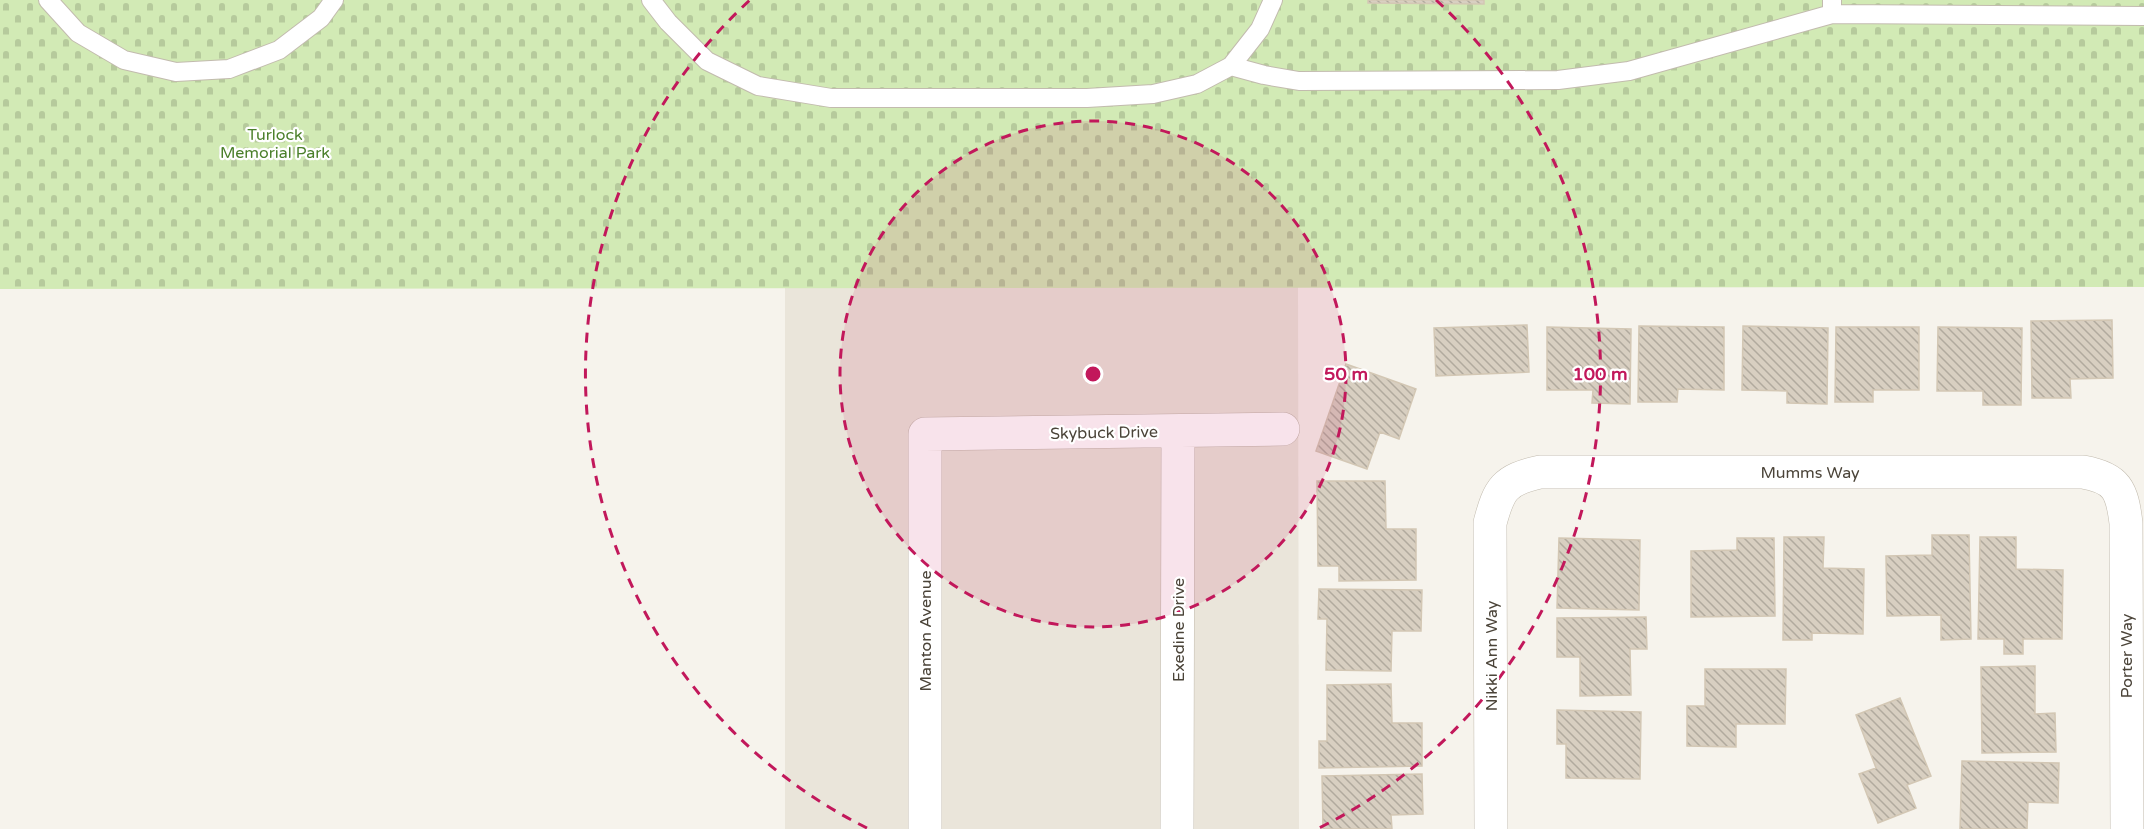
<svg xmlns="http://www.w3.org/2000/svg" width="2144" height="829" font-family="'Varela Round',sans-serif">
  <style>
    .residential { fill: #eae5da }
    .cemetery { fill: url(#cemetery-stones) }
    .building { fill: url(#building-back-hatch); stroke: #d3c7b4; stroke-width: 1.5 }
    .lines { fill: none; stroke-linecap: round; stroke-linejoin: round }
    .service-casing { stroke: #c2bbae; stroke-width: 20 }
    .minor-casing { stroke: #c2bbae; stroke-width: 34 }
    .service { stroke: #fff; stroke-width: 18 }
    .minor { stroke: #fff; stroke-width: 33 }
    .ring { fill: none; stroke: #c2185b; stroke-width: 3; stroke-dasharray: 10 8 }
    .labels { text-anchor: middle; stroke-width: 4.5; stroke-linejoin: round; paint-order: stroke }
    .park-label { font-size: 16px; fill: #4a7f2a; stroke: #fff }
    .street-label { font-size: 16px; fill: #4b4439; stroke: #fff }
    .centre { fill: #c2185b; stroke: #fff; stroke-width: 3 }
    .ring-label { font-size: 18px; text-anchor: middle; font-weight: bold; fill: #c2185b; stroke: #fff; stroke-width: 4.5; stroke-linejoin: round; paint-order: stroke }
  </style>
  <defs>
    <pattern id="cemetery-stones" width="16" height="16" patternUnits="userSpaceOnUse" patternTransform="scale(1.5)"><rect width="16" height="16" fill="#d2eab5"/><path d="M2 7V4a2 2 0 0 1 4 0v3zM10 15v-3a2 2 0 0 1 4 0v3z" fill="#b6ca9c"/></pattern>
    <pattern id="building-back-hatch" width="6" height="6" patternUnits="userSpaceOnUse" patternTransform="scale(1.5)"><rect width="6" height="6" fill="#d8cfc1"/><path d="M-1 5l2 2M0 0l6 6M5-1l2 2" fill="none" stroke="#b1aa9e"/></pattern>
  </defs>
  <rect width="100%" height="100%" fill="#f6f3ec"/>
  <path class="residential" d="M1298,287L1299,829H785V288Z"/>
  <path class="cemetery" d="M0,0H2144V287L0,289Z"/>
  <path class="building" d="M1368,0H1484V4L1368,3Z
    M2112,320L2113,378L2070,379L2071,398H2032L2031,321Z
    M1527,325L1529,372L1436,376L1434,328Z
    M1639,326L1724,327V390L1678,389L1677,402H1638Z
    M1743,326L1828,328L1827,404L1787,403V391L1742,390Z
    M1547,327L1631,329L1630,404L1592,403L1593,390H1547Z
    M1836,327H1919V390H1873V402H1835Z
    M1938,327L2022,328L2021,405H1983V391H1937Z
    M1346,364L1416,389L1399,439L1380,432L1367,469L1316,451Z
    M1317,481H1385L1386,529H1416V580L1339,581V566H1318Z
    M1932,535H1969L1971,639L1941,640V615L1887,616L1886,556L1932,555Z
    M1784,537H1824L1823,568L1864,569L1863,634L1812,633V640H1783Z
    M1980,537H2016V569L2063,570L2062,639H2023V654H2004V639H1978Z
    M1559,538L1640,540L1639,610L1557,608Z
    M1737,538H1774L1775,616L1691,617V551L1737,550Z
    M1319,589L1422,590L1421,631H1392L1391,671L1326,670L1327,619H1318Z
    M1646,617L1647,649H1630L1631,695L1580,696V657H1557V618Z
    M2035,666V714L2055,713L2056,752L1982,753L1981,667Z
    M1705,669H1786L1785,724H1736V747L1687,746V706H1705Z
    M1391,684L1392,723H1422V766L1319,768V741H1327V685Z
    M1900,698L1931,776L1907,785L1916,808L1878,823L1859,774L1876,768L1856,715Z
    M1557,710L1641,712L1640,779L1566,778V744H1557Z
    M1962,761L2059,763L2058,803L2028,802L2027,829H1960Z
    M1422,774L1423,814L1391,815L1392,829H1323L1322,776Z"/>
  <g class="lines">
    <defs>
      <path id="service" d="M48,0L78,33L124,60L176,72L229,69L279,50L321,18L334,0
        M651,0L668,22L707,61L758,86L831,98H1087L1153,94L1197,84L1231,66L1260,29L1273,0
        M1832,14L2144,16
        M1231,66L1264,75L1299,81L1558,80L1629,71L1832,14V0"/>
      <path id="minor" d="M925,829V434L1283,429
        M1177,829L1178,431
        M1491,829L1490,523C1499,489 1504,480 1540,472H2083C2117,478 2122,490 2126,523L2127,829"/>
    </defs>
    <use href="#service" class="service-casing"/>
    <use href="#minor" class="minor-casing"/>
    <use href="#service" class="service"/>
    <use href="#minor" class="minor"/>
  </g>
  <circle cx="1093" cy="374" r="253" fill="#c2185b" fill-opacity=".12"/>
  <g class="ring">
    <circle cx="1093" cy="374" r="253"/>
    <path d="M867 828A507 507 0 0 1 750 0M1436 0A507 507 0 0 1 1319 828"/>
  </g>
  <g class="labels">
    <g class="park-label">
      <text x="275" y="140">Turlock<tspan x="275" dy="18">Memorial Park</tspan></text>
    </g>
    <g class="street-label">
      <text transform="translate(1104 432) rotate(-1)" y="6">Skybuck Drive</text>
      <text x="1810" y="478">Mumms Way</text>
      <text transform="translate(1178 630) rotate(-90)" y="6">Exedine Drive</text>
      <text transform="translate(925 631) rotate(-90)" y="6">Manton Avenue</text>
      <text transform="translate(1491 656) rotate(-90)" y="6">Nikki Ann Way</text>
      <text transform="translate(2126 656) rotate(-90)" y="6">Porter Way</text>
    </g>
  </g>
  <circle cx="1093" cy="374" r="9" class="centre"/>
  <g class="ring-label">
    <text x="1346" y="380">50 m</text>
    <text x="1600" y="380">100 m</text>
  </g>
</svg>
